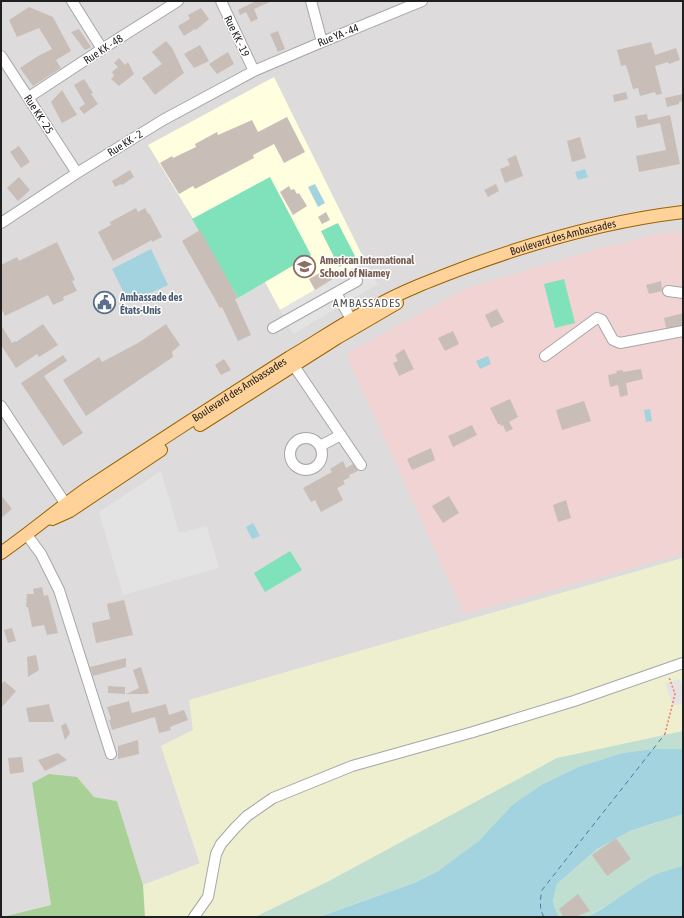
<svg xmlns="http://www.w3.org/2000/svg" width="684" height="918" font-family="'Asap Condensed',sans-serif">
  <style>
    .residential { fill: #dddbdb }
    .commercial { fill: #f1d3d3 }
    .education { fill: #fffede }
    .farmland { fill: #edefcf }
    .forest { fill: #a9d197 }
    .wetland { fill: #c1dfd0 }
    .pitch { fill: #7fe2ba }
    .parking { fill: #e3e3e3 }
    .water { fill: #a3d3df }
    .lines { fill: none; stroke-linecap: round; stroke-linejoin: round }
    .ferry { stroke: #447aaa; stroke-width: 1; stroke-dasharray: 5 4; stroke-linecap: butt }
    .building { fill: #c8beb7 }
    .minor-casing { stroke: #a6a6a6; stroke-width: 12 }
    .major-casing { stroke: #996300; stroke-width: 14 }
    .path { stroke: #ff7366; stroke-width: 1.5; stroke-dasharray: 2 2; stroke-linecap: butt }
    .minor { stroke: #fff; stroke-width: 10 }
    .major { stroke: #ffd29a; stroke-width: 12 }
    .labels { text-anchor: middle; stroke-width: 3; stroke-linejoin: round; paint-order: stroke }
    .street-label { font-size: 11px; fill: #1f1f1f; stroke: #fff }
    .education-label { font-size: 11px; font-weight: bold; fill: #785e54; stroke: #fff; text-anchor: start }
    .service-label { font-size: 11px; font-weight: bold; fill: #4e5e75; stroke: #fff; text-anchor: start }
    .neighbourhood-label { font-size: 12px; letter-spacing: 1px; fill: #525252; stroke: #fff }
  </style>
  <rect width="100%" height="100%" fill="#f0ece4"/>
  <path class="residential" d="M1,1H683V558L190,700L193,730L161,746L200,864L143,885L117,801L94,797L77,777L32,783L51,905L1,917Z"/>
  <path class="commercial" d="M683,231V554L464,614L346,354L467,288L598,249L658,234Z"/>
  <path class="education" d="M274,77L365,261L280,310L265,282L238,298L200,230L148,145Z"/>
  <path class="farmland" d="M683,558V731L557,758L327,882L255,917H145L143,885L200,863L161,746L193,730L189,700Z"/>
  <path class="forest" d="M49,774L77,777L94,797L117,801L143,885L145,917H2L51,905L32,783Z"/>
  <path class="wetland" d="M683,731V749H653L622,753L578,767L541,785L512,805L479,842L438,871L414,883L319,917H255L327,882L557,758Z
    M680,813L683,814V866L665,871L646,879L611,903L587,917H559L554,906L553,901L557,884L597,849L630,831L656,823Z"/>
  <path class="pitch" d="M270,177L311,255L238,298L192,219Z
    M338,223L356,258L339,267L321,231Z
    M564,279L575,323L555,328L544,284Z
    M290,551L302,570L265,592L254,573Z"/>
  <path class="parking" d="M365,261L378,284L293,334L280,310Z
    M161,471L179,533L207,526L219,568L123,595L99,512Z
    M680,679L683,689V703L673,706L665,683Z"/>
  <path class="water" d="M585,169L588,177L578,180L575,172Z
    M315,184L325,203L318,207L308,187Z
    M151,249L168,285L129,303L112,269Z
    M488,356L491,364L480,369L476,361Z
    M650,409L652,421L646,422L644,410Z
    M253,523L260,536L252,539L246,527Z
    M653,749H683V814L630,831L597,849L557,884L553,901L554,906L559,917H319L414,883L438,871L479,841L512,805L541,785L578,767L622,753Z
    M683,866V917H587C608,907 625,892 645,880C657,873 670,869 683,866Z"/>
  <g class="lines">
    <path class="ferry" d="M544,917C539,909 540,899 542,890L665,734"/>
  </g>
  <path class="building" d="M256,1H272L254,9L258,19L251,22L246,12L240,15L238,10Z
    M29,7L53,17L71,51L56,60L61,68L33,86L20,68L38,56L52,49L39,28L17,37L9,20Z
    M201,8L209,19L196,30L195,29L184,36L178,26L190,19L188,15Z
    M79,29L91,47L85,50L71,32Z
    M278,31L285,49L278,52L270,34Z
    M166,41L172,48L184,73L155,95L142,78L162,64L152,52Z
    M651,42L655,55L676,48L680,60L669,64L668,62L655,66L662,94L656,95L655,92L640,96L638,88L633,89L626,65L621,66L617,50Z
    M200,45L209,61L194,68L184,54Z
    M228,52L234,64L217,74L209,64Z
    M119,58L125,65L128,62L134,74L119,86L111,79L114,76L112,72L118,67L114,63Z
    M84,79L93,93L91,94L98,104L84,114L79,108L85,104L74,85Z
    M62,90L77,115L62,123L51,102Z
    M626,92L628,99L614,102L613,95Z
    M683,94V101L679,102V104L667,107L665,98Z
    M647,114L648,120L670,115L680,164L639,172L636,156L666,150L660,123L637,128L635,116Z
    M287,117L305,152L284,163L274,144L253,155L254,158L195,189L193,186L179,194L160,163L172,156L173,158L196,147L195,144L217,132L218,135L252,120L258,132Z
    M580,137L586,158L572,162L567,141Z
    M19,146L30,162L21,168L10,152Z
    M516,155L523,176L505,183L500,169L510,165L507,159Z
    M130,170L134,177L122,185L121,184L115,187L112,181Z
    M19,177L30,190L18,201L7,188Z
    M496,184L499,191L488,197L484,190Z
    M289,186L291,190L294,189L297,194L299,193L307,206L293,215L280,192Z
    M136,208L138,212L145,208L148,214L149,213L162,237L152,242V240L113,261L98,232L111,225L110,222Z
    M326,212L330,220L322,224L318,217Z
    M200,230L238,298L235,299L251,335L238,341L222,307L220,308L182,241Z
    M57,242L75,280L72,281L77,291L63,297L64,300L53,305L48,295L5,316L1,308V265L17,257L19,261Z
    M327,269L333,279L315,290L309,279Z
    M661,281L662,288V291L649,294L646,285Z
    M497,309L504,322L491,328L485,315Z
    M683,313V325L666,328L664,318Z
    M43,324L58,345L39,357L37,354L16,368L1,345V325L12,343L15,341L16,342Z
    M166,324L180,345L172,352L173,357L86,416L63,380L99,357L102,362L138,343Z
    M453,331L459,344L445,351L438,338Z
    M404,349L414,369L399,376L393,363L398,361L395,355Z
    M63,355L67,361L44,376L83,433L63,446L21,383Z
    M224,359L231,370L221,375L215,365Z
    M641,369L643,379L626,383L628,395L620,397L618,385L610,387L608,375L617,373L616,371L623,370V372Z
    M510,399L518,417L509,422L513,429L506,432L503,425L501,426L500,424H498L490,408Z
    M584,401L591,421L562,430L556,410Z
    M472,425L477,435L453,447L448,436Z
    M431,448L435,460L412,470L407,459Z
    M343,461L346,468L353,464L358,471L349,475L350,477L343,481L345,484L337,488L343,500L321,512L315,500L311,502L303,488L332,472L330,469Z
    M1,495L12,509L1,518Z
    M449,496L459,513L443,523L432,506Z
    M566,500L571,518L558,522L553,505Z
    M42,587L44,596L48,595L58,633L47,635L44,625L32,627L28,607H26L27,594H34L33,589Z
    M124,600L133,635L96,643L92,623L110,619L107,604Z
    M12,628L16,641L8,643L4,630Z
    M36,655L39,670L28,677L27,657Z
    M126,658V667L93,676L90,667Z
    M141,667L149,693L146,694H126L139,688L133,670Z
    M4,681L16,691L1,708V685Z
    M108,686L125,687V694L108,693Z
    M129,701L132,713L166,704L169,715L184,710L188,720L170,727L171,730L159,733L155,717L112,730L109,720L111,719L107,707Z
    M49,704L54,722H29L26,708Z
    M66,723L70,733L65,740L61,726Z
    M138,740L139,754L118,759V746Z
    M58,753L67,760L45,771L38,760Z
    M22,757L24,772L10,774L8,758Z
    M616,838L631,859L607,876L592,855Z
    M578,894L590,911L575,917H563L559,909Z"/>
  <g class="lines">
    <defs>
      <path id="minor" d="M72,1L102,49
        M221,1L254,71
        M311,1L322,42
        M1,56L77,173
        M29,97L102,49L178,1
        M1,223L77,173L163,120L254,71L322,42L422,1
        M668,291L683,293
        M336,293L351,319
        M273,328L357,281
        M545,356L597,318L602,320L613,340L620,343L683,331
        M290,360L361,465
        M1,406L65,503
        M290 454a16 16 0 1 1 32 0a16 16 0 1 1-32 0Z
        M320,446L341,435
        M27,535L41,554L59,590L111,754
        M194,917L208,897L216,854L221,844L235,828L247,816L273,798L352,766L473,732L574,701L683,663"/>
      <g id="major">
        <path d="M200,425L337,338L397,303"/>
        <path d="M52,519L70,511L161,450"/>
        <path id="s1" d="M1,553C31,532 59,508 89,487C156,443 223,399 290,357C319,340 346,321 376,306C403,291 432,280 461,269C533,242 607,221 683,212"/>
      </g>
    </defs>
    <use href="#minor" class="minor-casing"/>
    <use href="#major" class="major-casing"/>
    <path class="path" d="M665,734L675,694L669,677"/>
    <use href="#minor" class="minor"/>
    <use href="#major" class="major"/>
  </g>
  <defs>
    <symbol id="school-ring" viewBox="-11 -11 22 22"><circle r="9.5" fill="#fff" stroke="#8d6e63" stroke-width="1.5"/><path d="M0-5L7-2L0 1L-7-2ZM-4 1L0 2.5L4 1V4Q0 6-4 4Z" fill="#8d6e63"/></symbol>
    <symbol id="civic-ring" viewBox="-11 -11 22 22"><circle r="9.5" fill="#fff" stroke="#5c6f8a" stroke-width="1.5"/><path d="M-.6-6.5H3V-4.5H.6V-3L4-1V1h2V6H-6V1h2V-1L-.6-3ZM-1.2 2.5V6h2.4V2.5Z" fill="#5c6f8a"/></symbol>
  </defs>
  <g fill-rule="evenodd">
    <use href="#school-ring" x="292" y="254" width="25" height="25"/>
    <use href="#civic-ring" x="92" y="290" width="25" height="25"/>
  </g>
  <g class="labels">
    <g class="street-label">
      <text transform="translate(338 35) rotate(-22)" y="4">Rue YA - 44</text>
      <text transform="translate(237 36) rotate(64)" y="4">Rue KK - 19</text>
      <text transform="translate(103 49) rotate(-33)" y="4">Rue KK - 48</text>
      <text transform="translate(39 114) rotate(57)" y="4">Rue KK - 25</text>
      <text transform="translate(125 143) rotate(-32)" y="4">Rue KK - 2</text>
      <text dy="4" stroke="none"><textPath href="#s1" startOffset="649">Boulevard des Ambassades</textPath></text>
      <text dy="4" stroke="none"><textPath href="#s1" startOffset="289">Boulevard des Ambassades</textPath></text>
    </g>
    <g class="education-label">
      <text x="320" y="264">American International<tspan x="320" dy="13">School of Niamey</tspan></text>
    </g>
    <g class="service-label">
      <text x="120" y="301">Ambassade des<tspan x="120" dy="13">États-Unis</tspan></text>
    </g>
    <g class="neighbourhood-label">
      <text x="367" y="307">AMBASSADES</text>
    </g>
  </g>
  <rect width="684" height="918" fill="none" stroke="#1f1f1f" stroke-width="4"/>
</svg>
